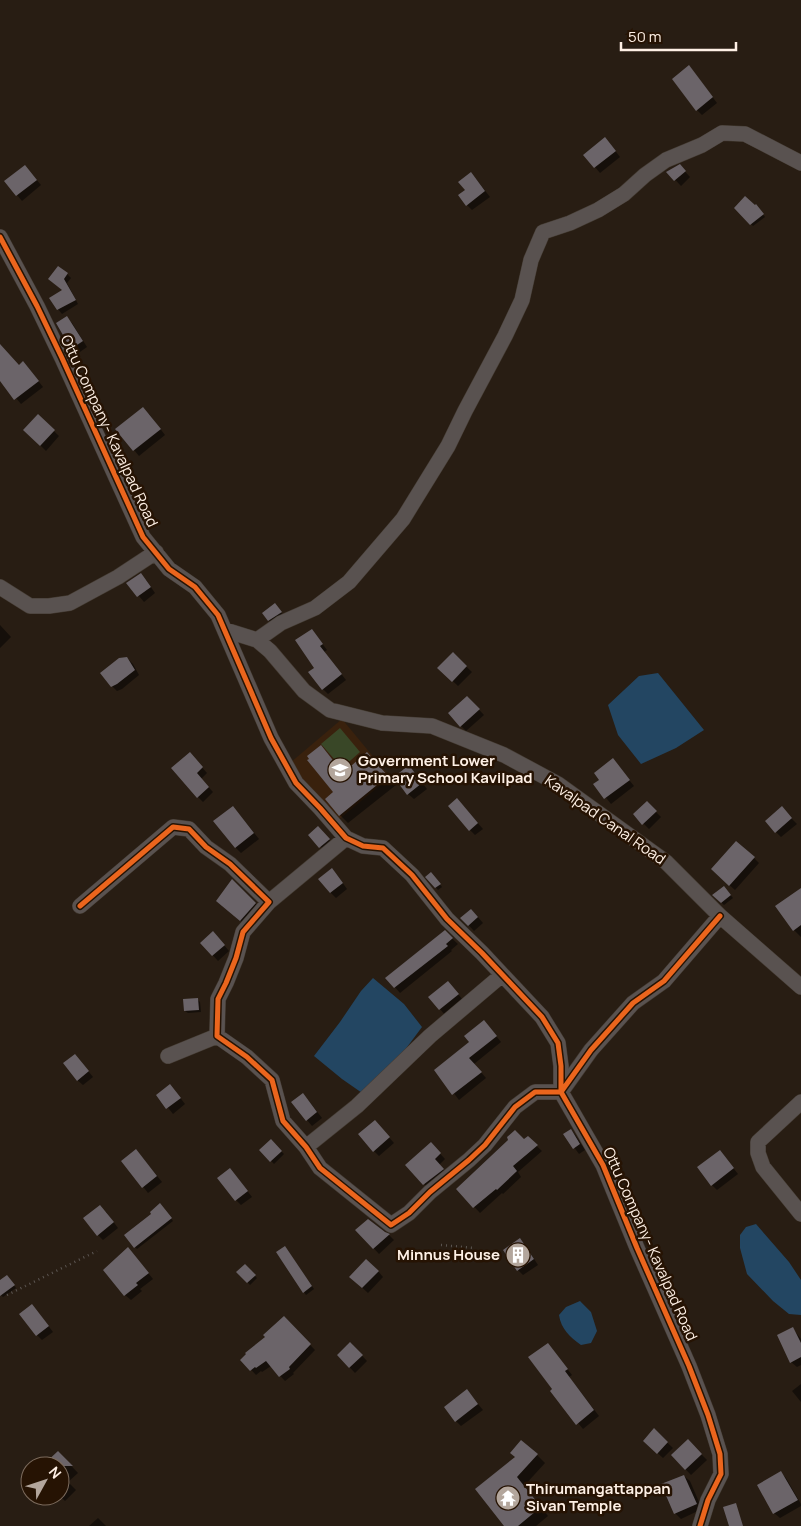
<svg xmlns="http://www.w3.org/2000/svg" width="801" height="1526" font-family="Manrope,sans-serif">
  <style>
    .built { fill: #39210d }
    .green { fill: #394727 }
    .water { fill: #234662 }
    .shadow { fill: #0007 }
    .building { fill: #6b6469 }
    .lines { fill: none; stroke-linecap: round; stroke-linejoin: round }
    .minor-casing { stroke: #443b32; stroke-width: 16 }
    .path { stroke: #5c5652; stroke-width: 2.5; stroke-dasharray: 1 4; stroke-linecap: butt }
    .minor { stroke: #595250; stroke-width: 15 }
    .cycleway-casing { stroke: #261303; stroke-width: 8 }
    .cycleway { stroke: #eb651d; stroke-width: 5 }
    .labels { text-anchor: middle; stroke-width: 5; stroke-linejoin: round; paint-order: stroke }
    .street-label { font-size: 15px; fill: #fef0e5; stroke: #261303 }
    .poi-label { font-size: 15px; font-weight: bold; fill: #fef0e5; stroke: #261303; text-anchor: start }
  </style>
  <rect width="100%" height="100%" fill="#281d13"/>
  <path class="built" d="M342,719L390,777L337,821L290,763Z"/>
  <path class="green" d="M340,728L360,752L342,768L321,744Z"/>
  <path class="water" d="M658,673L704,730L676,748L641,764L618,735L608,705L639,676Z
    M373,978L404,1004L422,1027L393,1066L365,1095L342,1079L314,1056L340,1022L361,991Z
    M756,1224L789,1262L801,1280V1315L789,1314L773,1301L747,1274L740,1248V1235L746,1227Z
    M580,1301L591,1312L597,1331L591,1343L581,1345C570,1337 561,1329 559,1315L566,1307Z"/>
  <path class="shadow" d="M689,66L717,103L702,115L697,110Z
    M610,144L620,157L600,173L585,155Z
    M680,166L690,177L681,186L668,172Z
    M30,172L41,185L22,201L17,195Z
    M476,179L490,197L472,210L467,205Z
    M735,208H758L765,217L753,226Z
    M67,274L71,278L67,283L78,304L62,314L58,309L64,291L54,283Z
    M66,318L72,323L87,347L77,354L72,348Z
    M0,346L19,366L28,368L43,387L21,404L0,379Z
    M149,414L165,435L139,456L134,450Z
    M38,416L59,436L46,451L25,430Z
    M146,580L155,593L144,602L128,583Z
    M277,607L283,615L271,622L269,620Z
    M0,625L11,637L0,648Z
    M312,630L327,650L324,652L346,680L328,694L323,689L315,668Z
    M453,654L472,672L458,686L439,668Z
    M127,658L133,664L139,675L122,689L117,691L112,686Z
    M467,697L484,715L466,731L449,714Z
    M321,746L344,774L376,762L396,785L348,823L340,815L335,792Z
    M190,754L207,773L201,779L213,792L203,802L198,797Z
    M613,760L634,786L611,804L595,784L600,780Z
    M414,772L427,789L414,799L408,794Z
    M647,803L661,817L649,829L634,814Z
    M462,805L483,829L475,835L470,830Z
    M781,808L797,824L781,837L776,832Z
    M238,813L259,839L241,853L236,848Z
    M323,833L334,845L326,852L310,835Z
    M754,858L759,863L735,890L718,875Z
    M337,875L347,889L336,898L330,892Z
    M433,876L442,887L438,890L427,877Z
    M232,881L261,909L246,925L223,906Z
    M801,889V937L794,930Z
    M726,890L733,898L724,905L714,895Z
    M477,916L483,923L474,931L462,918Z
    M445,932L458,944L451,950L452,951L400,993L387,978Z
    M218,938L229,951L218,961L202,943Z
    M453,988L463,1000L445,1015L440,1009Z
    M197,999L200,1002L201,1012L188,1013L185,1011Z
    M489,1027L501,1042L474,1064L486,1078L459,1100L436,1070Z
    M80,1061L93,1077L83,1085L77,1080Z
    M175,1091L185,1104L173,1114L158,1095Z
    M308,1100L322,1118L312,1126L307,1120Z
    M380,1127L394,1143L379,1156L374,1151Z
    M571,1130L576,1136L585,1150L579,1154L565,1135Z
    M528,1138L542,1151L518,1172L521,1177L503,1194L502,1193L480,1213L458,1189Z
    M271,1141L284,1154L274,1164L261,1150Z
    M431,1144L445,1159L439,1165L448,1175L430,1190L407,1165Z
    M136,1150L162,1182L148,1193L123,1161Z
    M720,1151L738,1174L717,1190L712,1185Z
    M235,1175L252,1197L241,1205L236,1200Z
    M162,1207L173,1221L137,1249L135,1247L153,1214Z
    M106,1212L118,1228L103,1240L98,1235Z
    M357,1230L384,1233L389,1235L394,1240L379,1254Z
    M520,1240L525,1245L538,1265L523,1275L518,1270Z
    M287,1250L314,1289L306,1295L277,1253Z
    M133,1254L153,1279L140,1289L142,1291L131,1300L125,1295Z
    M245,1266L257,1278L250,1285L238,1272Z
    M378,1271L383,1277L368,1293L356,1282Z
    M9,1279L16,1288L3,1297L0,1294V1282Z
    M37,1311L53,1332L42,1340L37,1335Z
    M284,1318L315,1350L293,1373L294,1374L285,1381L271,1366L262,1372L261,1371L256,1375L242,1360L267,1337Z
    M793,1329L801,1339V1365L797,1367L791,1362Z
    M350,1343L367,1361L355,1373L338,1355Z
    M548,1344L572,1375L569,1377L599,1416L583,1429L552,1391Z
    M801,1384V1402L792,1391Z
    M467,1391L483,1410L461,1426L456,1421Z
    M654,1430L673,1448L663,1458L644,1441Z
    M688,1441L707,1460L691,1475L672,1455Z
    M58,1452L78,1473L68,1482L76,1490L65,1501L60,1496V1466H44Z
    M537,1455L545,1463L524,1486L548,1516L536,1526H506L476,1489Z
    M781,1473L786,1478L801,1504V1506L780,1518L774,1513Z
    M684,1476L690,1481L702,1509L681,1519L675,1513Z
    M98,1518L106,1526H89Z"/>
  <path class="building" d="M689,65L713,97L696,111L672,79Z
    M605,137L616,151L594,168L583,155Z
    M680,164L686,171L674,181L666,172Z
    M25,165L37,180L16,196L4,181Z
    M471,172L485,191L466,206L458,195L465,190L458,182Z
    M745,196L755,205L756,204L764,214L750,225L734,208Z
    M58,266L68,273L64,279L76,300L57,310L49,298L62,290L48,279Z
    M67,316L83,341L71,349L56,323Z
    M0,344L19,365L23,361L39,381L14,400L0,381Z
    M143,407L161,429L133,451L115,429Z
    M38,414L55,430L40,446L23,430Z
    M141,573L151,587L137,597L126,583Z
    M275,603L282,612L268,621L262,613Z
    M312,629L323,644L320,646L342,674L322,690L308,672L314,668L295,640Z
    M453,652L467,666L452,682L437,668Z
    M127,657L135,670L117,684L111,687L100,673L119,658Z
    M467,696L480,709L460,727L448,713Z
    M321,745L343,773L367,752L388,776L339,816L325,799L333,792L307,760L309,759L307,756Z
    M190,752L203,767L197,773L209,787L197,798L171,768Z
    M613,758L630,780L604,799L593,784L599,780L594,773Z
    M409,765L422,783L407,795L394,777Z
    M457,798L478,823L469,831L448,806Z
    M647,801L657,811L642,825L633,814Z
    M233,806L254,833L235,848L213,821Z
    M782,806L792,818L775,833L765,821Z
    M318,826L330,839L319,848L308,835Z
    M736,841L755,857L729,886L711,869Z
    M332,868L343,883L330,893L318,879Z
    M431,872L441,884L435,888L425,877Z
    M232,879L256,903L240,921L216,901Z
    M724,886L731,895L721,903L712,895Z
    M801,888V925L793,931L775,906Z
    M471,909L478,917L468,926L460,918Z
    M445,930L453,938L446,944L448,946L394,988L385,978Z
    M213,931L225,945L212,956L200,943Z
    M448,981L459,994L439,1010L428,997Z
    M198,998L199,1010L184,1011L183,999Z
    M484,1020L497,1036L469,1058L482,1072L452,1095L434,1070L469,1042L464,1036Z
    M75,1054L89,1071L77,1081L63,1063Z
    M170,1084L181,1098L166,1109L156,1095Z
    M303,1093L317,1112L306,1121L291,1102Z
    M375,1120L390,1137L373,1152L358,1134Z
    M571,1129L580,1144L573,1149L563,1134Z
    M515,1130L524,1139L528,1136L538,1145L513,1166L517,1171L497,1190L496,1189L473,1208L456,1189L508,1140L507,1137Z
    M271,1139L282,1151L270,1162L259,1150Z
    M431,1142L441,1153L435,1159L444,1169L423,1185L405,1165Z
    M136,1149L157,1176L142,1188L121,1161Z
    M720,1150L734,1168L711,1186L697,1167Z
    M230,1168L248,1191L235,1201L217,1178Z
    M160,1203L172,1218L134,1248L124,1235L151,1214L150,1212Z
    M100,1205L114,1222L97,1236L83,1218Z
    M368,1219L385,1232L390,1234L373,1249L355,1230Z
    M520,1238L534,1259L517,1271L503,1250Z
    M285,1246L312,1286L303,1293L276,1252Z
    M128,1247L149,1273L136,1283L138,1285L124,1296L103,1270Z
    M366,1259L379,1271L362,1288L349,1277Z
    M245,1264L256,1275L247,1283L236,1272Z
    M7,1275L15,1285L0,1296V1280Z
    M32,1304L49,1326L36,1336L19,1314Z
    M284,1316L311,1344L289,1367L290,1369L279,1377L266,1361L256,1368L255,1367L250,1371L240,1360L246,1354L245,1353L265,1337L263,1335Z
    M793,1327L801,1343V1357L790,1363L777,1335Z
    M350,1342L363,1355L349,1368L337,1355Z
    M548,1343L568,1369L565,1371L594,1410L576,1425L550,1391L552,1389L528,1357Z
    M467,1389L478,1404L455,1422L444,1407Z
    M654,1428L668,1442L657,1454L643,1441Z
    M688,1439L702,1454L685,1470L671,1455Z
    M521,1440L538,1454L517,1477L541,1507L518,1526H504L475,1489L515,1457L510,1453Z
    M58,1451L73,1466H42Z
    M781,1471L798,1500L773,1514L757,1485Z
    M684,1475L697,1504L674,1514L661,1484Z
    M736,1503L743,1526H729L723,1507Z"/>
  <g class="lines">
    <defs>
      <path id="minor" d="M0,237L37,306L62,358L143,537L169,569L195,587L218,615L271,738L296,783L320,808L346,838L363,846L383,848L412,875L447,919L482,953L542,1017L558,1043L561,1066V1092L603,1165L637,1248L689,1366L708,1415L720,1454L721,1474L708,1500L700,1526
        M0,587L30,606H49L70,603L118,577L156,552
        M225,630L257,640L270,651L304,691L330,710L382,723L432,726L504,755L558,784L666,862L720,916L801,987
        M257,640L281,623L315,608L349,582L403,519L448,446L465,411L505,336L522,300L531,260L543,232L570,223L598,210L624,194L645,175L666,160L702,145L722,133L745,134L801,163
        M269,902L346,838
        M80,906L173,827L189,829L206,847L230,864L269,902L243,932L236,958L226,983L218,999L217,1036L247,1057L272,1080L283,1121L306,1147L320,1168L391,1225L409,1213L430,1192L469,1160L485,1145L515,1107L535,1092H561L591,1050L633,1003L664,981L720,916
        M168,1056L217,1036
        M801,1102L758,1142V1153L763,1167L801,1214
        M306,1147L357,1106L430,1036L502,975"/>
    </defs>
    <use href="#minor" class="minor-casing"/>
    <path class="path" d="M441,1245L474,1248
      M7,1295L97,1251"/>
    <use href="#minor" class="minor"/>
    <defs>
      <path id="cycleway" d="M0,237L37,306L62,358L143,537L169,569L195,587L218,615L271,738L296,783L320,808L346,838L363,846L383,848L412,875L447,919L482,953L542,1017L558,1043L561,1066V1092L603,1165L637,1248L689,1366L708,1415L720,1454L721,1474L708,1500L700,1526
        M80,906L173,827L189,829L206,847L230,864L269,902L243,932L236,958L226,983L218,999L217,1036L247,1057L272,1080L283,1121L306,1147L320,1168L391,1225L409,1213L430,1192L469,1160L485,1145L515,1107L535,1092H561L591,1050L633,1003L664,981L720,916"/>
    </defs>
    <use href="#cycleway" class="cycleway-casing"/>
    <use href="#cycleway" class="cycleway"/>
  </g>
  <defs>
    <symbol id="school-disc" viewBox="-11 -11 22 22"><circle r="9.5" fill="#b3a69c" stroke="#261303"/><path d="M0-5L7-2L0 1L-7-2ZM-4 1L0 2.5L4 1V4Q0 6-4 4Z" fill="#fff"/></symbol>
    <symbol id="building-disc" viewBox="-11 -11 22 22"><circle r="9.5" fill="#b3a69c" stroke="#261303"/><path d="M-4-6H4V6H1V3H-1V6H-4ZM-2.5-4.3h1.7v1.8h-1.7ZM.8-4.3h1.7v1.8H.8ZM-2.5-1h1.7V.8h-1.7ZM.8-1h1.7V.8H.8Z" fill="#fff"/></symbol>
    <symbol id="temple-disc" viewBox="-11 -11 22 22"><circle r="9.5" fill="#b3a69c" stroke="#261303"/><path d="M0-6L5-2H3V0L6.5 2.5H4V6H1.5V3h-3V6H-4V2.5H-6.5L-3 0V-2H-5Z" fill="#fff"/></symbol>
  </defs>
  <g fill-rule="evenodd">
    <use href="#school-disc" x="326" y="756" width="28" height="28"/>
    <use href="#building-disc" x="504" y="1241" width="28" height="28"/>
    <use href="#temple-disc" x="494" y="1484" width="28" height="28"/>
  </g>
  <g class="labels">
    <g class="street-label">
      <text transform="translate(109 431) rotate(65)" y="5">Ottu Company- Kavalpad Road</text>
      <text transform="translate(605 820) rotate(35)" y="5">Kavalpad Canal Road</text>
      <text transform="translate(650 1244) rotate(66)" y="5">Ottu Company- Kavalpad Road</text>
    </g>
    <g class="poi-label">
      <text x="358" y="766">Government Lower<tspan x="358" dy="17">Primary School Kavilpad</tspan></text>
      <text x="500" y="1260" text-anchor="end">Minnus House</text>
      <text x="526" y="1494">Thirumangattappan<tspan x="526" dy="17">Sivan Temple</tspan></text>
    </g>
  </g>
  <g transform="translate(45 1481) rotate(50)"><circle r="24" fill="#261303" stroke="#7c6b5d"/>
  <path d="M0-4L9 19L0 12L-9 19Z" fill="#b3a69c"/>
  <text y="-8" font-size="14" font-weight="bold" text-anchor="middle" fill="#fef0e5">N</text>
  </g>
  <path d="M621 42v8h115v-8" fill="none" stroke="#fef0e5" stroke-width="2.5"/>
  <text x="628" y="42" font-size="15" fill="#fef0e5" stroke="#261303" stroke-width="4" paint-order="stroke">50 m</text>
</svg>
